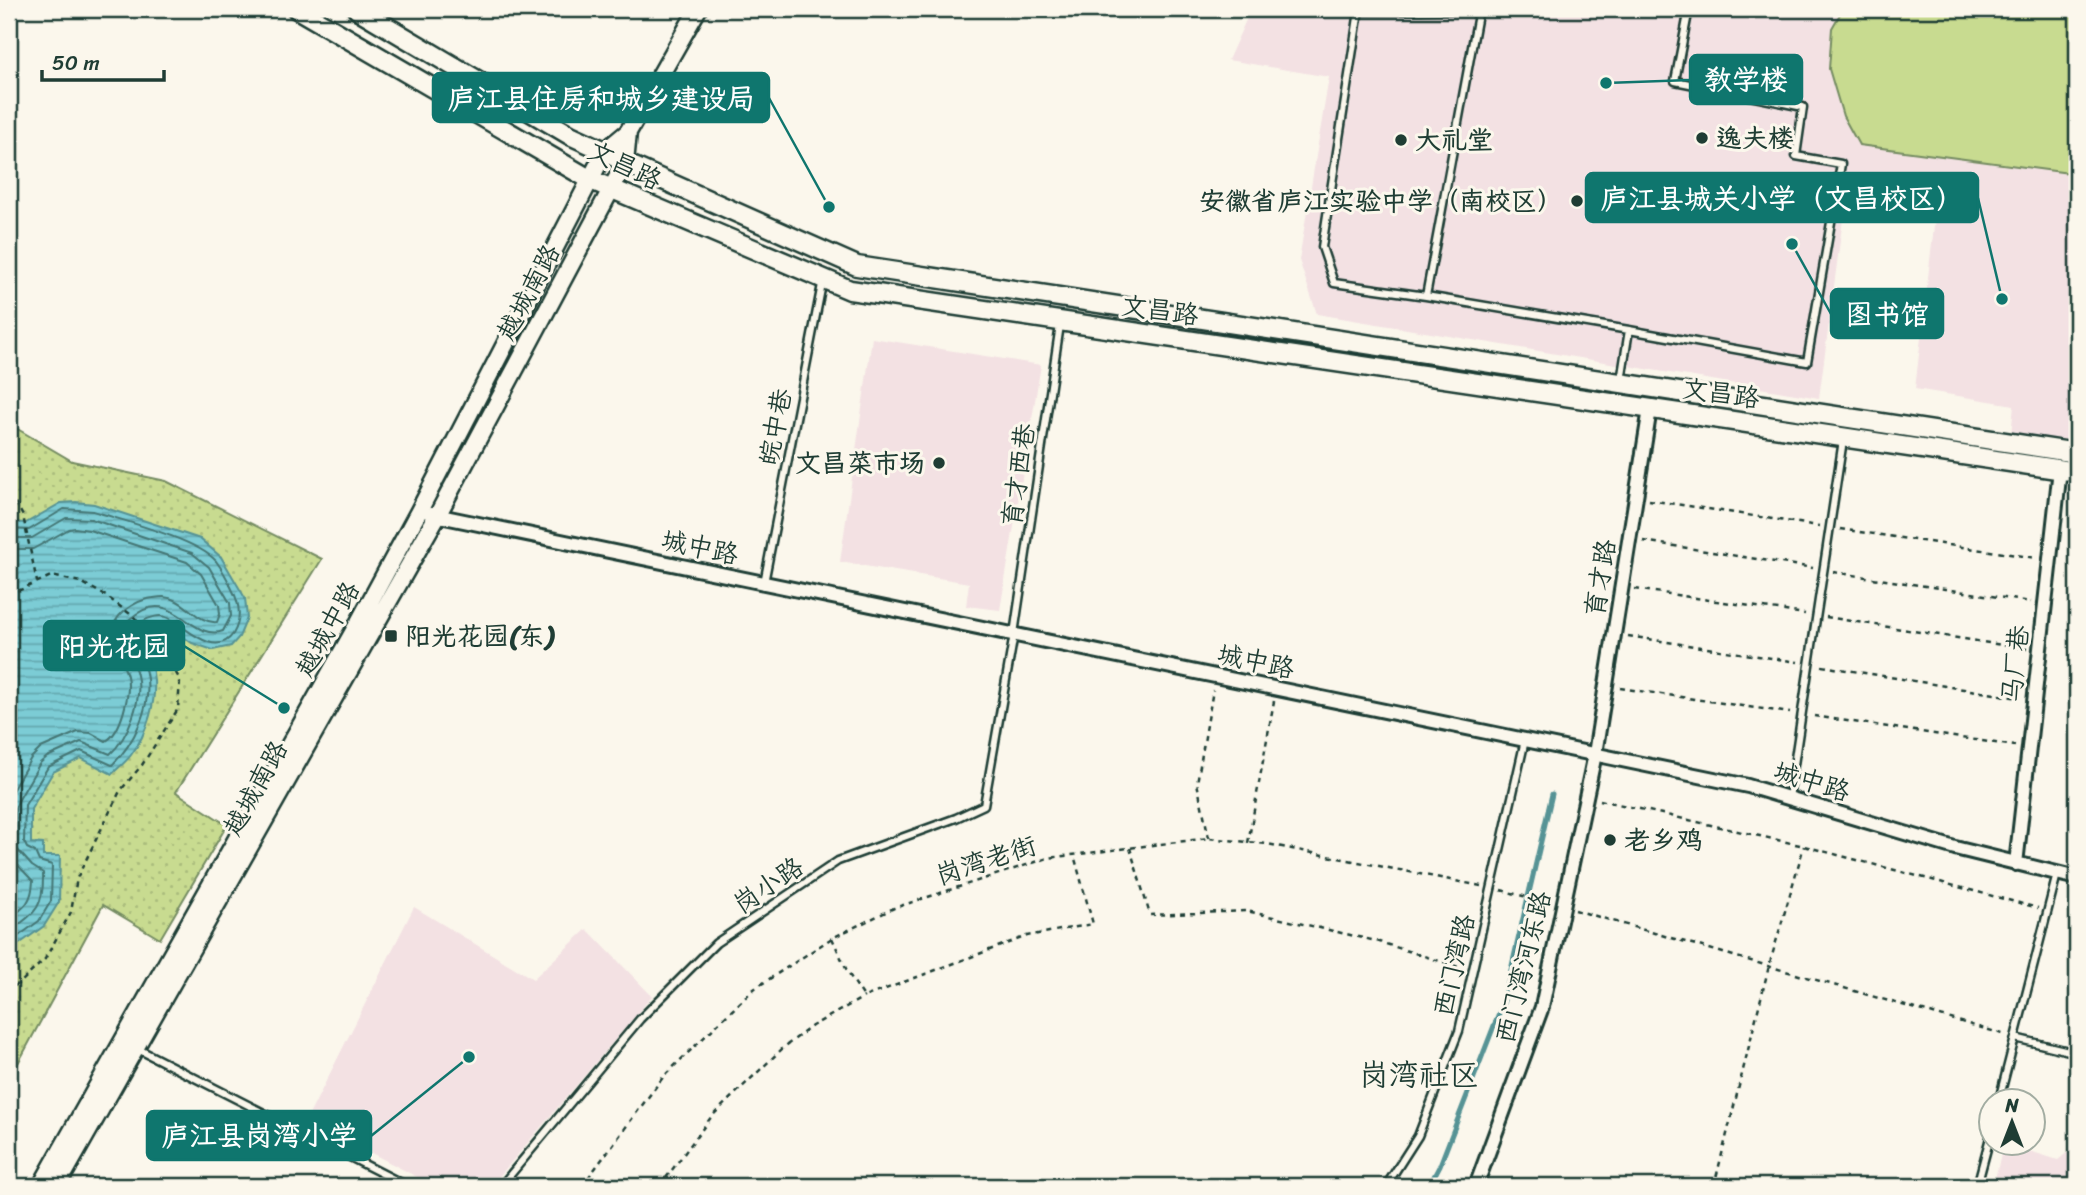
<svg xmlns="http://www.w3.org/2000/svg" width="2086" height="1195" font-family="Sriracha,'LXGW WenKai TC',sans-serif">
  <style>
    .built { fill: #f3e1e3 }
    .grass { fill: url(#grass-dots); stroke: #748c62; stroke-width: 2 }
    .garden { fill: #c8db90; stroke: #748c62; stroke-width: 2 }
    .water { fill: url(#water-rules); stroke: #569395; stroke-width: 2 }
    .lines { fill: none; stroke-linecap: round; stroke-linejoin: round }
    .shore { stroke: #447674; stroke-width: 2 }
    .stream { stroke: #569395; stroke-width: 5 }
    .service-casing { stroke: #1f3d34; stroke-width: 11 }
    .minor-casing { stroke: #1f3d34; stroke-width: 18 }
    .tertiary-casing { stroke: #1f3d34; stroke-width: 21 }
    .secondary-casing { stroke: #1f3d34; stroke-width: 23 }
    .path { stroke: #1f3d34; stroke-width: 2.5; stroke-dasharray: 5 5; stroke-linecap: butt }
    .service { stroke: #fbf7ec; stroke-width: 6 }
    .minor { stroke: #fbf7ec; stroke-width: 12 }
    .tertiary { stroke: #fbf7ec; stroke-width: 16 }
    .secondary { stroke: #fbf7ec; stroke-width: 18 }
    .poi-dot { fill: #1f3d34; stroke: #fbf7ec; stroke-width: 2.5 }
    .labels { text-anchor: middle; stroke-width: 6; stroke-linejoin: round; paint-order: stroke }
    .poi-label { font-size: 26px; font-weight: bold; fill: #1f3d34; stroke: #fbf7ec; text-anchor: start }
    .street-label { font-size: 26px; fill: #1f3d34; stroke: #fbf7ec }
    .quarter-label { font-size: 30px; fill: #1f3d34; stroke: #fbf7ec }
    .leader { fill: none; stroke: #0f766e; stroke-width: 2.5 }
    .callout-dot { fill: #0f766e; stroke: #fbf7ec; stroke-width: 2.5 }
    .callout { fill: #0f766e; stroke: #0f766e; stroke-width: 2.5 }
    .callout-label { font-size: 28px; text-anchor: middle; font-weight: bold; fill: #fff }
  </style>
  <defs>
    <pattern id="grass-dots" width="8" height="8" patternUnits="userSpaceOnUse" patternTransform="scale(1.75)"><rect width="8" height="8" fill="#c8db90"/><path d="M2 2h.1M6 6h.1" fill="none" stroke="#abbd7d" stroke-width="1.8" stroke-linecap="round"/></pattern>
    <pattern id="water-rules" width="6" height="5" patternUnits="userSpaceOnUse" patternTransform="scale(1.75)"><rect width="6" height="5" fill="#7bccd5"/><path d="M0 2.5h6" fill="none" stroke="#64a7ae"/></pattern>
  </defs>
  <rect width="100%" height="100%" fill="#fbf7ec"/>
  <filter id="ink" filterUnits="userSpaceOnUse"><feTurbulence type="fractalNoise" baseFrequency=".0143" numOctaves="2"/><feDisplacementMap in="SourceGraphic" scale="14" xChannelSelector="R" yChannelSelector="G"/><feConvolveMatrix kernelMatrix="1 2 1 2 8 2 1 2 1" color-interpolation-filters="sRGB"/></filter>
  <g filter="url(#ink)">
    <path class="built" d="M1251,9H2077V443L2011,435L2014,405L1915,389L1938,192L1848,181L1819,398L1317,314L1299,260L1329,77L1228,60Z
      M872,338L1041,365L1000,610L966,606L969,583L840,562Z
      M414,907L533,979L587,929L652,996L491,1186H434L307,1119Z
      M2077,1139V1186H1993L2004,1143L2058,1160L2069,1151Z"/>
    <path class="grass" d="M9,424L72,461L166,481L322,559L176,792L227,825L160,939L103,905L9,1080Z"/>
    <path class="garden" d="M1843,9H2077V174L1859,145L1843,116L1829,69L1832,28Z"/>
    <path class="water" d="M76,502L94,504L200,539L221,557L245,598L247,618L239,637L231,646L213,650L192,643L164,623L150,625L140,632C141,647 151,658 153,673C158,699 147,734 131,755C126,762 118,768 112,774L81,758L53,772L31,809V843L43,844V856H60L59,902L44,926L15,947L14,965L9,971V522L26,523L61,503Z"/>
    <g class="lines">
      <path class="shore" d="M9,529L29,530L64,509L93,511C124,521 196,539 216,561C222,569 228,580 232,589C240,604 242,619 233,634C215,660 184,625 168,618C161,614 149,617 142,622C140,623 135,626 134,628C127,640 144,661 146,673C153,705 134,744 112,765L81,751L48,767L25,805L24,842L27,848L35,852L39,861L52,865L51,901L39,921L9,943
        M9,538H32L66,518L91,519L192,553L209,567L230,603L231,616L223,631C190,643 172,582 130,619C113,635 134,658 137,675C143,699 128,738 110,754L81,742L47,757L40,763L18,801L15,809L16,848L32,866L43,873C44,908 36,912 9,932
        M9,549H33L69,529L75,528L89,530L187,562L201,574L219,605L220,614L217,622C201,624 189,606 175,600C168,596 161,597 153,598C142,599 133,604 124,611C100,631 122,655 127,676C131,693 121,733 106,741L91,733L78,732L41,748L31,758L9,796
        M9,856L33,881C32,902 25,907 9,919"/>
      <path class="stream" d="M1429,1186L1440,1165L1504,1000L1552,794"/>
      <defs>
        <path id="service" d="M1479,9L1426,296L1629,330
          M1426,296L1334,283L1322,247L1359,11L1479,10
          M1621,381L1629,330L1807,362L1841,164L1796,156L1803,107L1675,81L1689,9
          M764,583L823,279
          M1789,798L1843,440
          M2015,1038L2077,1053
          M136,1048L407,1186
          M1999,1100L2057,874
          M501,1186L640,1019L716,943L838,861L956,818L984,805L1014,634L1060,325
          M1386,1186L1418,1136L1459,1031L1525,740
          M1977,1186L1992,1130"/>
        <path id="minor" d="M430,514L1748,786L1955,848L2077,878
          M2016,864L2060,469
          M1476,1186L1542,1007L1595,754L1650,409"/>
        <path id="tertiary" d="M41,1186L359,622L419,511L605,151L628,132L698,9
          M57,1186L437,516L625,163L628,132"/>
        <path id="secondary" d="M297,9L591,180L850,290L2077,472
          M357,9L570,135L605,151L625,163L857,266L2077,453"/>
      </defs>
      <use href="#service" class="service-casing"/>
      <use href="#minor" class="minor-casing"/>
      <use href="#tertiary" class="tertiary-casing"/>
      <use href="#secondary" class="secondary-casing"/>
      <path class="path" d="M9,495L12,497L23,516L37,582
        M1649,500L1819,526
        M1840,529L2037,558
        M1643,541L1813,568
        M1833,572L2031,602
        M1635,589L1805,614
        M9,595L51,576L81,582L106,596L133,616L161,647L180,680L178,709L142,765L120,791L77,878L71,912L45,959L20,983L9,989
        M1826,617L2027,649
        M1628,636L1798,662
        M1822,666L2019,698
        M1620,688L1790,713
        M1814,716L2015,746
        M1600,800L1804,846L2038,908
        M1209,838L1197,783L1213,690
        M1248,843L1274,701
        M1130,848L1150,915L1247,911L1376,941L1462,968
        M1501,890L1549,903
        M1575,910L2006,1035
        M832,938L848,973L864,997L1027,936L1093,924L1074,855
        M582,1186L664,1076L754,989L832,938L894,908L1048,858L1209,838L1267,844L1481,886
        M660,1186L712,1116L784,1047L812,1026L864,997
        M1714,1186L1769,966L1804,846"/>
      <use href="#service" class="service"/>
      <use href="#minor" class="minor"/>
      <use href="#tertiary" class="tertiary"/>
      <use href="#secondary" class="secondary"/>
    </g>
  </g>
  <g class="poi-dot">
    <circle cx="1702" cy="138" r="7"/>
    <circle cx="1401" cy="140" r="7"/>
    <circle cx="1577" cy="201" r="7"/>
    <circle cx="939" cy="463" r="7"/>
    <rect x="384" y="629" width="14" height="14" rx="3.5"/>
    <circle cx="1610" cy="840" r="7"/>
  </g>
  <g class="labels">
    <g class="poi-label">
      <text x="1716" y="147">逸夫楼</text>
      <text x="1415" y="149">大礼堂</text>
      <text x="1563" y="210" text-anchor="end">安徽省庐江实验中学（南校区）</text>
      <text x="925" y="472" text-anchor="end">文昌菜市场</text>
      <text x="405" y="645">阳光花园(东)</text>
      <text x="1624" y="849">老乡鸡</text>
    </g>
    <g class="street-label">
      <text transform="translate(625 165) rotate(26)" y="9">文昌路</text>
      <text transform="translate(528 292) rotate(-62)" y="9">越城南路</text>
      <text transform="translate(1160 310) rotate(8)" y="9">文昌路</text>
      <text transform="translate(1721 393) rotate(8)" y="9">文昌路</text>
      <text transform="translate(775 427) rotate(-79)" y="9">皖中巷</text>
      <text transform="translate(1018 475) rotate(-82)" y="9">育才西巷</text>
      <text transform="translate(700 547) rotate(12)" y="9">城中路</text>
      <text transform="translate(1600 578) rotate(-81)" y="9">育才路</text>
      <text transform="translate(327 629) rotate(-61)" y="9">越城中路</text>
      <text transform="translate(1256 661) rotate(12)" y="9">城中路</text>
      <text transform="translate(2015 664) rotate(-84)" y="9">马厂巷</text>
      <text transform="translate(1812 781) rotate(17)" y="9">城中路</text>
      <text transform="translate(255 788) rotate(-61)" y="9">越城南路</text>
      <text transform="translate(986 860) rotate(-18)" y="9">岗湾老街</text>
      <text transform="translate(768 885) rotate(-34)" y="9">岗小路</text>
      <text transform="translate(1454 965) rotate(-77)" y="9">西门湾路</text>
      <text transform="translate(1523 967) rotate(-76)" y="9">西门湾河东路</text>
    </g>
    <g class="quarter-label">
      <text x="1419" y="1085">岗湾社区</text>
    </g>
  </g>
  <path class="leader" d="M1606 83L1690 80M829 207L769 98M2002 299L1978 198M1792 244L1831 314M284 708L184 646M469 1057L371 1136"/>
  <g class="callout-dot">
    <circle cx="1606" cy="83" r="7"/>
    <circle cx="829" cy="207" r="7"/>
    <circle cx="2002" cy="299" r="7"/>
    <circle cx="1792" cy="244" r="7"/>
    <circle cx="284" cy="708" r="7"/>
    <circle cx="469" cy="1057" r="7"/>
  </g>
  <g class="callout">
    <rect x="1690" y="55" width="112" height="49" rx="7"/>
    <rect x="433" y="73" width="336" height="49" rx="7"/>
    <rect x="1586" y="173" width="392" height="49" rx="7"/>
    <rect x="1831" y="289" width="112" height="49" rx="7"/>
    <rect x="44" y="621" width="140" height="49" rx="7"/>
    <rect x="147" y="1111" width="224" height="49" rx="7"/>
  </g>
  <g class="callout-label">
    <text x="1746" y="89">教学楼</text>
    <text x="601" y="108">庐江县住房和城乡建设局</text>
    <text x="1782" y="208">庐江县城关小学（文昌校区）</text>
    <text x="1887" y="324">图书馆</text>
    <text x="114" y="656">阳光花园</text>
    <text x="259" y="1145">庐江县岗湾小学</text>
  </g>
  <rect width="2086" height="1195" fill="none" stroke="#fbf7ec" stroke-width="35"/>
  <rect x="18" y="18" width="2051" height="1160" fill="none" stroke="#1f3d34" stroke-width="2.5" filter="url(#ink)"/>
  <g transform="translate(2012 1122)"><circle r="33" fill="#fbf7ec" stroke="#a3ada2" stroke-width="2"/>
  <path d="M0-5L12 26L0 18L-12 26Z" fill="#1f3d34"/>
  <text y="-10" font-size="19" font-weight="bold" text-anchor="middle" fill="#1f3d34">N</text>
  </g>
  <path d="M42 70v10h122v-10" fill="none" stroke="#1f3d34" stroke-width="3.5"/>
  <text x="52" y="70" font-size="21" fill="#1f3d34" stroke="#fbf7ec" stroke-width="5" paint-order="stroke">50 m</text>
</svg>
